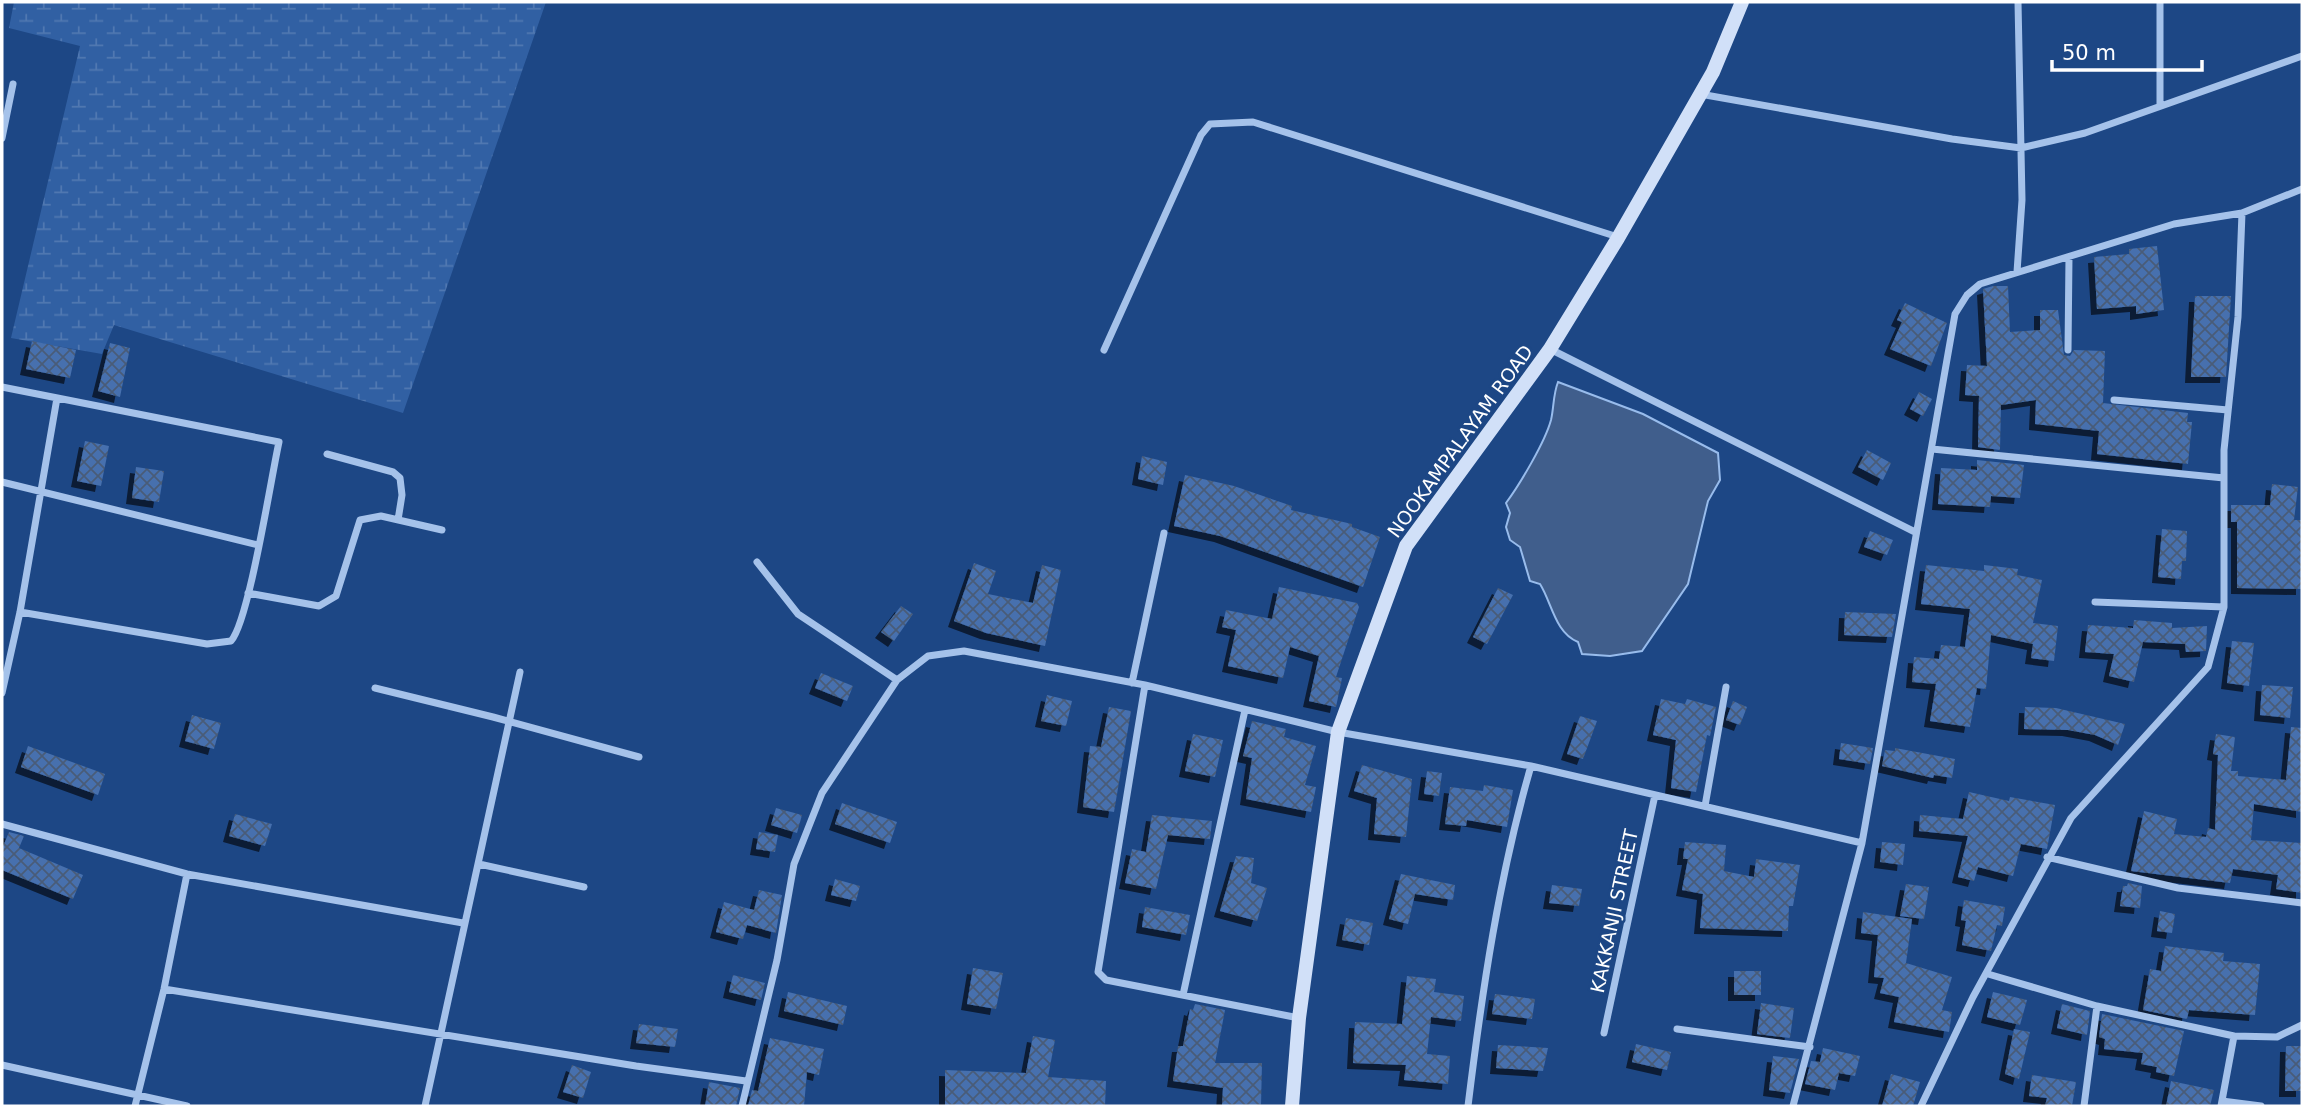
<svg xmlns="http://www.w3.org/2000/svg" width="2304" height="1108" font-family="'DejaVu Sans',sans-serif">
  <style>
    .wetland { fill: url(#wetland-marsh) }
    .water { fill: #405e8c; stroke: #98bcec; stroke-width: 2 }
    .building { fill: url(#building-cross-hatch); filter: url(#shadow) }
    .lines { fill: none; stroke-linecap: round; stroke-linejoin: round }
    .street { stroke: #a5c2ea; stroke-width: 7 }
    .secondary { stroke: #d1e0f8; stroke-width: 14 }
    .labels { text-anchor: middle; stroke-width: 5; stroke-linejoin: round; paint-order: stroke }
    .street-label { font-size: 19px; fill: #fff; stroke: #1d4785 }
  </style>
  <defs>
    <pattern id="wetland-marsh" width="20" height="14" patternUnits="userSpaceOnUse" patternTransform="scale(1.75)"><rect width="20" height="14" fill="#3160a3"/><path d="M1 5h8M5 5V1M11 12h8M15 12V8" fill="none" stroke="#5078b1"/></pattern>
    <pattern id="building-cross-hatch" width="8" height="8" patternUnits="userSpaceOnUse" patternTransform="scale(1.75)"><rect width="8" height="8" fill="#4670ae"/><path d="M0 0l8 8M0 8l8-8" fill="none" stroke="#495c78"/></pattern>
    <filter id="shadow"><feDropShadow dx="-6" dy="6" stdDeviation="0" flood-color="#0009"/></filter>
  </defs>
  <rect width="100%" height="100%" fill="#1d4785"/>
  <path class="wetland" d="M14,2H546L403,413L114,325L102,354L11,338L80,46L9,28Z"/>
  <path class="water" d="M1558,382L1643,414L1718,453L1720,480L1708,501L1688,584L1642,651L1610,656L1582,654L1578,642C1555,633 1552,603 1540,584L1530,581L1520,547L1510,540L1506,527L1510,513L1506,503C1520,484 1545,442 1551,420C1554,407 1553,395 1558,382Z"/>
  <path class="building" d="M2157,246L2164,310L2136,314V306L2097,309L2094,257L2129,254V249Z
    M1993,286H2008L2010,332L2040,330V310H2058L2064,355L2070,356L2074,350L2105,351L2103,403L2188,413L2187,422H2192L2188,464L2097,454L2099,431L2035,424L2036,400L2001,405L2000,450L1978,447L1979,396L1965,395L1967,365L1987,366L1983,289Z
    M2195,296H2231L2226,377H2191Z
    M1905,303L1947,323L1931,366L1890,349L1902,322L1897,320Z
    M32,341L76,350L70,378L26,369Z
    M110,343L130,348L120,397L98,391Z
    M1919,392L1932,399L1923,416L1910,409Z
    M85,441L109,446L101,486L77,481Z
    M1867,450L1891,463L1883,480L1858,467Z
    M1142,456L1167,462L1163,485L1138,479Z
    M1977,460L2024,465L2020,498L1991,496L1990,507L1938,504L1941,468L1977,470Z
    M136,467L164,471L159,502L132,498Z
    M1185,475L1234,486L1292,506L1291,510L1352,524V527L1380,537L1363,587L1220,536L1174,526Z
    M2272,484L2298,487L2294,520H2302V589L2237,588V522H2231V505H2270Z
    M2162,529L2187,531L2186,561H2182L2181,579L2158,577Z
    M1870,531L1893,540L1887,555L1864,547Z
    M974,563L996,571L988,594L1033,603L1042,565L1061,570L1045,646L986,633L954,621Z
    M1926,565L1984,571V565L2018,569L2017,575L2042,580L2033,623L2058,626L2054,661L2031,658L2033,644L1991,635L1986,689L1977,688L1970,727L1930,721L1936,684L1912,682L1914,657L1939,659L1941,645L1965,647L1970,609L1921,604Z
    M1279,587L1357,603L1359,607L1336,677L1342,678L1336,707L1309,701L1319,656L1290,647L1283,678L1228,666L1236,630L1222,627L1226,610L1272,619Z
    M1498,588L1513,595L1487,644L1473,637Z
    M901,606L913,614L894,641L881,632Z
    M1845,612L1896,614L1892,637L1844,635Z
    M2134,620L2172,623V628L2207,626L2206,651L2186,652L2185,644L2143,642L2134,682L2109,676L2114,654L2085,652L2088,625L2133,628Z
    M2232,641L2254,643L2249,686L2227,683Z
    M821,673L853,686L847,701L815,688Z
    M2262,685L2293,687L2290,718L2260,715Z
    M1047,695L1072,701L1066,726L1041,721Z
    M1661,699L1685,704L1687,699L1716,707L1710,736L1707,735L1696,792L1671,788L1676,740L1653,735Z
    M1733,701L1747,707L1740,725L1726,720Z
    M1109,707L1131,711L1114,812L1083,807L1090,746L1101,747Z
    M2025,707L2056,708L2125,724L2118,745L2095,735L2068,730L2024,729Z
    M192,715L221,723L214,749L185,741Z
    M1580,716L1597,721L1583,759L1567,754Z
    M1252,721L1286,729L1284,737L1316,746L1305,785L1316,787L1311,812L1246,799L1252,758L1243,756Z
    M2291,727L2302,728V812L2254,804L2251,840L2302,843V893L2276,889L2278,875L2233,869L2230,883L2131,871L2144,811L2177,819L2174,834L2206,837L2208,828L2215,830L2218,755L2213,754L2216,734L2235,737L2231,771H2238V776L2286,780Z
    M1193,734L1223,740L1215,777L1185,771Z
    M1841,743L1873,748L1870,764L1839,759Z
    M28,746L105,774L98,795L21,767Z
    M1895,748L1955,759L1952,778L1934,775L1933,778L1882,766L1885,750L1895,751Z
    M1362,765L1412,779L1406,837L1374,834L1377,798L1354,791Z
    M1427,771L1442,773L1439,796L1424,794Z
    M1484,785L1513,790L1507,827L1467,820L1466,826L1445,824L1450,787L1483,791Z
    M1969,792L2009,801L2010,797L2055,805L2047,849L2021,844L2013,876L1978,867L1974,881L1958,877L1968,836L1919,831L1920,815L1963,819Z
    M842,803L897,822L890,843L835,824Z
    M776,808L802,815L797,833L771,825Z
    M235,814L272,824L265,846L229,836Z
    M1152,815L1212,821L1210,839L1168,835L1156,889L1125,883L1132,849L1146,852Z
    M9,832L24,836L19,848L83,875L73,899L2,870V849Z
    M759,832L778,835L775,852L756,849Z
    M1685,842L1726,845L1724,871L1754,877L1756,859L1800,865L1793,906H1789L1788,931L1700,928L1703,894L1682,890L1688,859H1683Z
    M1882,842L1905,844L1903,865L1880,862Z
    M1236,856L1254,858L1251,883L1267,888L1257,921L1220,911Z
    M1401,874L1455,885L1453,900L1415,894L1408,924L1389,919Z
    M835,879L860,886L856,901L831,895Z
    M2128,883L2142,886L2140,908L2120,906L2123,886H2127Z
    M1906,884L1929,887L1924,919L1900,916Z
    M1552,885L1582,889L1579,906L1549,903Z
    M759,890L782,895L776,933L747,925L743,939L716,932L724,902L754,910Z
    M1964,900L2005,907L2002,926L1997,925L1991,951L1962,945L1966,921L1961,920Z
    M1145,907L1190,915L1186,935L1142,927Z
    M2160,911L2175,914L2172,933L2157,931Z
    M1863,912L1912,919L1906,963L1952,977L1942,1010L1952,1012L1949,1032L1894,1022L1899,997L1880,993L1884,978L1874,977L1878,935L1861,933Z
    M1346,918L1373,923L1369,945L1342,940Z
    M2165,946L2224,953L2223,961L2260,964L2255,1015L2189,1010L2187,1019L2143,1010L2150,969L2161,971Z
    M973,968L1003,973L996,1009L967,1004Z
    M1734,971H1761V995H1734Z
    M733,975L765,983L761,1000L729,992Z
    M1407,976L1436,979L1434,992L1464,996L1461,1021L1431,1017L1427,1054L1450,1056L1448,1084L1404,1080L1406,1065L1353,1063L1355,1022L1402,1024Z
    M788,992L847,1006L843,1025L784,1011Z
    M1993,992L2027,1000L2020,1025L1987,1017Z
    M1495,994L1535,999L1532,1019L1492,1014Z
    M1761,1003L1794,1008L1790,1038L1757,1034Z
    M1195,1004L1225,1010L1215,1063H1262L1261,1106H1222L1223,1088L1173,1081L1178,1046H1183L1190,1009L1193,1010Z
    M2062,1004L2090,1011L2087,1035L2057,1028Z
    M2102,1014L2184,1031L2174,1076L2156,1072L2157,1067L2141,1064L2143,1053L2104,1049L2105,1039L2099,1037Z
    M639,1024L678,1029L675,1047L636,1043Z
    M2014,1029L2030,1032L2019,1079L2005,1074Z
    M1033,1036L1055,1040L1048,1077L1106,1081L1105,1106H945V1070L1026,1073Z
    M770,1038L824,1049L819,1075L807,1072L804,1106H748L752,1090L758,1091Z
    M1636,1044L1671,1052L1667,1070L1632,1062Z
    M1498,1045L1548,1048L1543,1071L1496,1068Z
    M2286,1046H2302V1091H2285Z
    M1823,1048L1860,1056L1855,1076L1839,1073L1835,1090L1805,1084L1811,1061L1820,1062Z
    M1773,1056L1799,1059L1790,1093L1769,1090Z
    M572,1065L591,1072L583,1098L563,1092Z
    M1891,1074L1920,1082L1913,1106H1882Z
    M2032,1075L2076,1082L2072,1106H2045L2047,1098L2029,1096Z
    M2171,1081L2214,1090L2210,1106H2166Z
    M709,1082L740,1088L736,1106H705Z"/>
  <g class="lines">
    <path class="street" d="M2160,2V105
      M1700,94L1952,139L2021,148L2085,133L2302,56
      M2,138L13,84
      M2017,272L2022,200L2018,2
      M1550,349L1915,532
      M1104,350L1201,135L1210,124L1253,122L1618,237
      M2068,350L2069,257
      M2,387L279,442C271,478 249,621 231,641L207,644L20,612
      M2114,400L2228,410
      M1932,449L2224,478
      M327,454L393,472L400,478L402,495L398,520
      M2,482L258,545
      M757,562L798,614L897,680
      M248,593L319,606L336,596L360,520L381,516L442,530
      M2095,602L2224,607
      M1132,683L1164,533
      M1145,685L1098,972L1106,980L1299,1018
      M375,688L493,717L639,757
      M2,693L20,612L57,398
      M1705,806L1726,687
      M2,824L187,874L463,923
      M2047,857L2178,888L2302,903
      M479,864L584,887
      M1988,974L2097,1006
      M164,989L636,1066L746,1081
      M1183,995L1245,710
      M1677,1029L1810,1047
      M1604,1033L1655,795
      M2,1065L187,1106
      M2222,1101L2261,1106
      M135,1106L164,989L187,874
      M425,1106L520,672
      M742,1106L777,960L794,864L822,793L897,680L928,656L964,651L1145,685L1338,732L1531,766L1862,843
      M1468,1106C1482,992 1499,876 1531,766
      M1793,1106L1862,843L1955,314L1967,295L1980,284L2174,224L2242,213L2302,189
      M1921,1106L1973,997L2071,818L2208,667L2224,607V450L2238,317L2242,213
      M2084,1106L2097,1006L2234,1036
      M2221,1106L2234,1036L2277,1037L2302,1025"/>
    <path class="secondary" d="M1292,1106L1299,1018L1338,732L1406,546L1550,349L1618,238L1713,72L1742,2"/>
  </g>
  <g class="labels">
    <g class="street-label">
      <text transform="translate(1460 441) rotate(-54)" y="7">NOOKAMPALAYAM ROAD</text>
      <text transform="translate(1614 911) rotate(-78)" y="7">KAKKANJI STREET</text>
    </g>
  </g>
  <rect width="2304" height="1108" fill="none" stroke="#ffffff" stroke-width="7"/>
  <path d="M2052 60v10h150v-10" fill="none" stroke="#ffffff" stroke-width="3.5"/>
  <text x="2062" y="60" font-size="21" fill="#ffffff" stroke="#1d4785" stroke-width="5" paint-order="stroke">50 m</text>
</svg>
